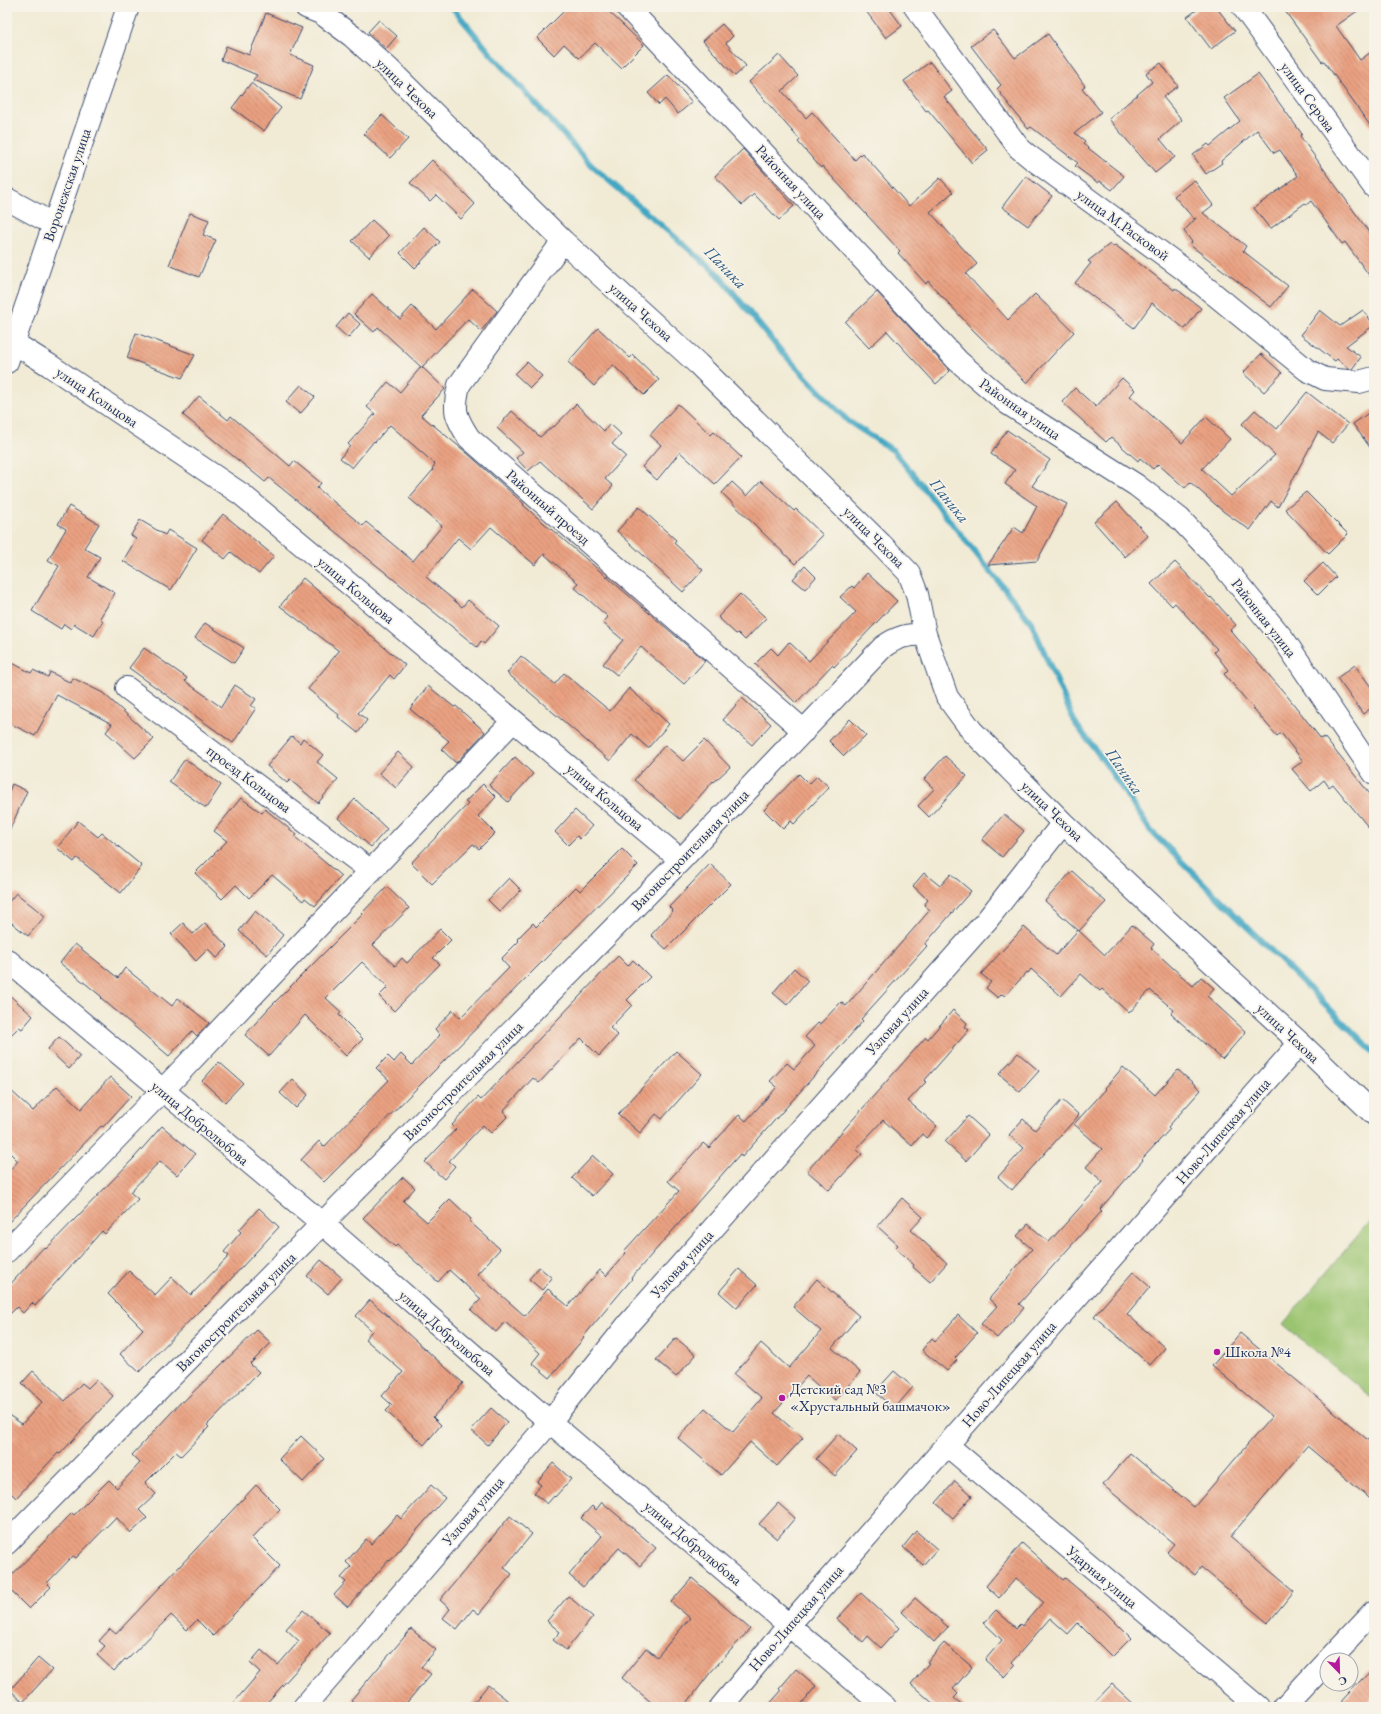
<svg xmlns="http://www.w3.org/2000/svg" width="1381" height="1714" viewBox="0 0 1381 1714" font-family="'EB Garamond',serif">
  <defs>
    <pattern id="building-back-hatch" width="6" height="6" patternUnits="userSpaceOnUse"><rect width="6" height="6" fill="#eaa181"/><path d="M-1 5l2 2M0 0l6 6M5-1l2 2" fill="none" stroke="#bd846d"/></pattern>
  </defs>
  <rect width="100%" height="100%" fill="#f7f3e8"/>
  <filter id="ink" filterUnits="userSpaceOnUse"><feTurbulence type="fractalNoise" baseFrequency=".025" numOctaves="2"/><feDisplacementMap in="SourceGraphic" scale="8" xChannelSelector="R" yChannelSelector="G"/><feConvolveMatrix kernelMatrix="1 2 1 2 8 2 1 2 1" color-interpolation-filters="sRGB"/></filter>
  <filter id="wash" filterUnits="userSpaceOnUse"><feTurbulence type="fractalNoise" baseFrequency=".012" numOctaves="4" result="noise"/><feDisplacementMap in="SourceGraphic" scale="16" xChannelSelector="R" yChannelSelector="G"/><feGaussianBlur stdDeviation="0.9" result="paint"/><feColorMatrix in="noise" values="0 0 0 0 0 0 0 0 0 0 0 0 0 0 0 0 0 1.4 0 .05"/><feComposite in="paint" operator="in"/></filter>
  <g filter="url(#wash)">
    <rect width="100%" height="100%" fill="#f1ebd5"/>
    <path fill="#9bc470" stroke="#5b7a67" d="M1374 1216V1400L1283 1324Z"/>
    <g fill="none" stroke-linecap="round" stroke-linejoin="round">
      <path stroke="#43a7c3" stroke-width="6" d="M452 7 491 54 592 166 718 274 780 350 848 421 894 451 1031 622 1075 723 1104 761 1150 830 1374 1053"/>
    </g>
    <g id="blocks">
      <path fill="url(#building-back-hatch)" d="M568 7H604L644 45 621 68 595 43 579 58 564 44 554 55 537 38Z
        M863 7H888L902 26 886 38Z
        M1201 7H1216L1235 31 1211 49 1187 17Z
        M1282 7H1363L1336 26 1360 60 1374 50V131L1324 61 1322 62Z
        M266 13 302 28 290 55 314 65 300 99 253 80 257 75 221 60 226 46 249 55Z
        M379 20 397 36 386 49 368 32Z
        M722 24 733 36 726 43 746 66 735 76 703 41Z
        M993 30 1015 58 1048 34 1085 86 1082 88 1101 112 1075 133 1085 141 1083 144 1124 176 1112 190 1100 181 1098 183 1075 166 1078 163 1031 127 1028 129 997 89 1001 85 971 46Z
        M779 55 798 76 782 91 806 118 812 112 855 160 862 153 909 206 940 178 953 192 930 212 977 264 966 274 1008 320 1035 294 1074 332 1027 383 974 331 928 281 926 284 898 253 900 251 822 166 821 168 798 142 800 140 749 82Z
        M930 62 952 91 944 97 988 150 972 163 928 110 926 111 904 81Z
        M1161 63 1178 86 1163 97 1182 120 1160 139 1175 157 1155 173 1109 119 1152 82 1146 73Z
        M1258 74 1302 134 1300 136 1374 239V282L1345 242 1342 244 1311 201 1306 205 1305 203 1270 229 1254 208 1298 176 1280 150 1274 153 1257 130 1221 161 1222 163 1206 174 1193 155 1208 144 1210 146 1240 121 1224 98Z
        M668 75 692 102 678 114 665 99 659 105 648 93Z
        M251 83 281 108 264 131 232 108Z
        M382 115 408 139 390 158 364 134Z
        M743 149 794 206 779 220 754 194 742 205 715 176Z
        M432 160 475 204 461 219 436 195 430 201 410 183Z
        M1026 176 1052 196 1028 226 1002 207Z
        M1194 180 1213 205 1203 213 1246 246 1243 251 1288 286 1271 307 1190 245 1192 242 1184 231 1196 218 1194 219 1174 196Z
        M190 213 209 220 203 235 216 240 199 277 169 265Z
        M372 220 389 236 369 257 352 241Z
        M424 227 440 242 415 268 400 253Z
        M1110 244 1114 247 1115 245 1174 290 1175 288 1201 308 1185 329 1152 303 1134 328 1075 283 1091 263 1088 261Z
        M473 289 497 311 481 331 468 319 422 367 445 389 421 415 467 453 524 504 523 505 705 661 684 684 641 647 617 675 603 664 623 640 603 623 608 617 574 587 578 583 544 554 535 565 491 527 471 549 458 538 426 577 462 607 468 600 499 626 484 644 481 641 477 647 269 478 265 482 183 415 199 396 228 420 231 416 290 466 294 461 321 483 317 488 363 526 366 522 413 561 442 526 409 498 433 470 432 469 435 464 390 425 375 442 374 441 352 468 340 458 350 446 348 444 375 414 367 407 388 382 400 392 421 367 378 327 374 332 354 314 372 294 400 319 412 306 436 329Z
        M877 292 950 371 936 384 887 331 869 348 845 322Z
        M1320 310 1340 326 1363 310 1374 325 1346 346 1361 357 1352 369H1349L1337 359 1335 361 1301 335Z
        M348 313 360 324 348 338 336 327Z
        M598 328 630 358 633 355 659 380 644 395 613 365 594 386 568 362Z
        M136 333 195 355 182 378 127 358Z
        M1261 354 1282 373 1264 392 1243 373Z
        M527 362 542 376 530 388 515 374Z
        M1122 378 1135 390 1130 396 1182 443 1206 417 1230 439 1202 469 1231 496 1275 455 1242 424 1255 410 1277 429 1307 392 1348 424 1332 443 1318 432 1278 507 1271 501 1250 530 1224 512 1190 482 1185 488 1158 464 1153 469 1140 458 1138 461 1111 437 1106 442 1062 402 1075 388 1096 407Z
        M301 385 315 397 300 414 286 402Z
        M576 404 604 431 610 424 621 434 612 444 626 456 605 479 613 486 593 509 540 461 528 471 516 458 523 452 497 428 512 411 540 437 553 426 554 427Z
        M678 404 711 435 714 432 741 457 715 484 680 452 657 480 642 467 661 445 650 435Z
        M1374 409V453L1353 424Z
        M1007 430 1050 460 1032 486 1067 504 1037 561 988 565 1014 527 1023 533 1037 506 1005 484 1015 470 991 454Z
        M761 481 794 511 796 509 823 535 795 564 722 493 732 482 747 496Z
        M1306 492 1348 534 1328 554 1285 509Z
        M1117 502 1148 536 1125 557 1094 522Z
        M69 506 99 524 84 548 100 557 88 577 115 593 100 618 103 621 94 636 74 624 71 629 64 624 61 629 32 611 59 566 48 560 66 529 58 524Z
        M639 507 676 540 674 543 703 570 683 592 617 531Z
        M223 514 274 556 259 574 231 552 225 559 202 540Z
        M140 520 165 535 168 530 197 548 171 590 123 561 136 539 131 535Z
        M1175 562 1210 598 1211 597 1236 625 1230 630 1288 697 1321 739 1324 737 1374 799V834L1333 784 1329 787 1324 780 1311 791 1292 769 1303 761 1281 733 1277 736 1224 674 1228 670 1214 652 1217 649 1175 603 1172 606 1151 584Z
        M1323 563 1336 577 1318 595 1304 581Z
        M805 566 816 577 805 589 793 579Z
        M867 573 897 601 834 667 832 665 796 703 755 664 771 648 778 655 789 642 809 661 856 612 840 597 852 586 854 588Z
        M303 578 405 665 394 679 390 675 358 713 367 720 358 733 338 717 339 715 308 689 339 651 280 606Z
        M740 594 766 618 745 640 738 633 736 634 718 617Z
        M205 623 244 648 234 663 195 638Z
        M144 648 187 678 185 681 221 707 235 685 256 699 251 706 256 708 233 743 129 668Z
        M521 656 555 684 564 673 610 711 629 688 669 724 648 748 632 734 610 761 507 673Z
        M7 660 31 673 33 670 48 677 50 672 71 683 73 678 103 693 154 739 135 758 106 732 112 724 57 695 35 736 7 722Z
        M1355 665 1374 691V706L1363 714 1337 678Z
        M428 686 454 707 456 706 485 732 456 763 441 749 449 741 410 709Z
        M742 698 771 724 752 745 723 720Z
        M850 719 866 735 844 756 829 741Z
        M292 736 300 743 303 738 323 755 317 762 338 779 318 803 290 780 287 783 267 766Z
        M704 740 730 767 714 782 713 781 680 819 634 780 665 745 683 761Z
        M398 752 414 767 396 788 379 773Z
        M945 756 967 776 929 817 918 806 934 789 924 779Z
        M515 757 533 774 508 802 489 785Z
        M185 759 221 785 206 808 169 782Z
        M799 774 809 784 817 776 829 787 794 824 791 821 783 829 764 810Z
        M12 784 27 791 7 836V796Z
        M483 784 496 797 478 816 495 833 479 849 473 844 432 884 411 863 468 804 465 802Z
        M241 798 262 813 265 809 297 835 295 837 341 876 315 906 305 898 303 901 272 875 249 898 236 885 222 899 195 873 227 841 214 831Z
        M355 799 387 829 371 847 338 818Z
        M575 810 592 826 580 839 577 836 568 845 555 832Z
        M1004 814 1024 831 1002 857 982 840Z
        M78 821 98 837 102 833 142 866 121 893 77 858 74 862 57 848Z
        M622 849 638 865 324 1182 301 1160 319 1141 324 1147 389 1080 376 1068 388 1056 394 1062 401 1054 412 1065 440 1035 435 1029 453 1010 460 1018 509 968 501 959 519 941 517 939 533 923 536 927 576 887 580 891Z
        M710 864 731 884 666 949 651 935 673 911 669 907Z
        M1072 871 1106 902 1079 931 1045 901Z
        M924 873 940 886 951 874 971 891 925 944 927 946 861 1019 863 1021 742 1157 740 1154 631 1278 632 1279 583 1337 584 1338 550 1378 532 1363 540 1353 505 1322 496 1332 471 1310 481 1299 449 1270 438 1282 397 1245 395 1247 363 1218 403 1177 415 1188 403 1201 427 1222 450 1199 471 1219 469 1221 500 1249 477 1274 525 1316 548 1289 568 1306 600 1270 606 1276 626 1253 624 1251 679 1191 668 1181 703 1143 709 1148 739 1115 746 1121 777 1087 770 1081 787 1063 794 1069 815 1046 805 1037 818 1023 820 1024 841 1002 846 1006 930 910 924 905 928 900 913 886Z
        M509 878 521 890 500 912 488 900Z
        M387 887 409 908 373 945 395 966 402 958 407 963 440 929 451 940 433 958 440 964 394 1011 379 996 388 987 362 962 326 998 341 1012 339 1015 363 1039 346 1056 305 1015 269 1056 245 1035 268 1009 363 914 362 913Z
        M16 893 45 916 28 936 7 919V904Z
        M255 911 283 935 267 955 239 931Z
        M183 923 193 934 205 923 228 947 217 958 208 949 196 961 171 934Z
        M1132 925 1154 944 1151 948 1193 986 1201 977 1214 988 1207 996 1246 1032 1222 1059 1171 1014 1174 1010 1150 990 1129 1013 1102 989 1100 991 1081 974 1061 996 1031 969 1028 973 1027 972 1005 996 1002 994 998 998 986 988 991 982 981 974 1024 927 1056 955 1078 930 1105 955Z
        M75 944 118 978 125 968 172 1006 178 998 209 1023 197 1036 192 1031 169 1056 101 998 102 997 60 963Z
        M618 956 628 966 633 960 650 977 627 1000 632 1005 610 1028 618 1035 599 1056 581 1038 539 1083 533 1078 503 1111 508 1116 491 1133 483 1125 449 1161 455 1166 444 1179 425 1162 456 1129 452 1125 478 1097 481 1100Z
        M794 968 808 981 787 1005 773 993Z
        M7 993 33 1016 22 1029 19 1027 7 1039Z
        M953 1010 967 1023 965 1027 969 1030 924 1081 926 1082 908 1101 937 1126 926 1138 922 1134 912 1146 883 1120 856 1149 862 1154 829 1190 807 1171 926 1037 928 1039Z
        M59 1037 80 1056 69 1069 48 1049Z
        M676 1051 702 1074 662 1119 656 1114 640 1133 618 1114Z
        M1018 1053 1039 1071 1020 1092 999 1074Z
        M219 1062 243 1083 225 1102 202 1081Z
        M1123 1067 1155 1095 1178 1070 1201 1090 1168 1127 1170 1129 1142 1159 1143 1160 1100 1209 1102 1211 1019 1304 1024 1308 997 1338 981 1324 997 1306 989 1299 1032 1249 1017 1236 1028 1224 1049 1242 1103 1182 1086 1167 1102 1149 1074 1124 1106 1089 1105 1088Z
        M110 1077 131 1096 103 1127 101 1126 7 1224V1173L18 1161 7 1150V1087L33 1111 57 1086 81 1109Z
        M293 1079 308 1095 296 1108 280 1093Z
        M1062 1100 1079 1115 1012 1190 998 1177 1024 1148 1009 1135 1023 1119 1035 1130Z
        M968 1116 989 1135 966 1161 945 1142Z
        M162 1126 195 1154 177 1175 160 1161 130 1192 138 1199 105 1234 102 1231 35 1306 32 1303 23 1313 17 1307 7 1317V1288L44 1247 46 1249 133 1159Z
        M593 1156 613 1174 592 1196 572 1178Z
        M902 1198 923 1217 911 1230 947 1263 930 1282 913 1267 914 1265 895 1248 898 1245 877 1226Z
        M259 1208 279 1227 206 1306 205 1305 139 1372 120 1354 143 1329 108 1294 129 1271 155 1295 172 1277 191 1295 229 1256 224 1252 241 1232 239 1230Z
        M321 1260 342 1278 328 1294 307 1276Z
        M539 1267 552 1278 542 1290 529 1279Z
        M739 1269 757 1285 737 1308 719 1292Z
        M1133 1272 1150 1287 1127 1314 1165 1348 1150 1365 1094 1316Z
        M817 1279 859 1316 832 1348 860 1372 835 1401 807 1376 774 1413 803 1438 777 1466 750 1442 721 1475 678 1438 705 1408 733 1432 762 1398 734 1374 761 1343 789 1368 821 1331 793 1307Z
        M370 1300 463 1383 433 1417 441 1425 424 1445 386 1411 392 1405 382 1396 403 1372 365 1339 372 1331 356 1316Z
        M958 1315 977 1333 955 1358 957 1360 947 1371 922 1350 932 1338 935 1341Z
        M257 1330 271 1343 250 1364 259 1372 207 1425 209 1427 181 1456 176 1452 145 1483 156 1494 139 1510 147 1518 131 1533 116 1517 76 1558 73 1556 47 1583 51 1587 29 1609 7 1587V1580L72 1513 74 1515 109 1480 117 1488 140 1463 132 1455 182 1401 183 1402Z
        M1240 1333 1374 1445V1502L1307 1446 1230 1537 1294 1591 1268 1623 1201 1567 1195 1575 1167 1552 1174 1544 1103 1485 1130 1453 1194 1507 1272 1416 1212 1366Z
        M676 1338 696 1355 676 1377 656 1360Z
        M33 1371 65 1401 82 1383 88 1388 96 1380 113 1396 60 1454 58 1453 16 1498 7 1489V1414L22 1424 42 1402 22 1383Z
        M894 1371 913 1387 894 1409 875 1392Z
        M491 1408 507 1422 488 1445 471 1430Z
        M838 1434 857 1451 835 1476 816 1459Z
        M301 1436 325 1459 303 1482 279 1459Z
        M553 1463 571 1479 555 1497 554 1496 547 1504 534 1493 541 1485 537 1482Z
        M955 1481 972 1496 953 1518 936 1503Z
        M256 1485 280 1509 252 1538 280 1566 213 1636 197 1620 187 1630 171 1615 127 1660 125 1659 114 1671 97 1655 105 1646 99 1641 110 1629 116 1634Z
        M431 1485 445 1498 390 1561 389 1560 348 1607 334 1595 346 1582 341 1578 351 1567 346 1562 366 1539 371 1544 397 1515 401 1519Z
        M602 1502 656 1548 640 1566 619 1548 583 1587 569 1575 602 1536 581 1518 592 1506 596 1510Z
        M778 1503 795 1518 777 1539 759 1524Z
        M510 1516 532 1534 504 1568 512 1574 479 1614 473 1609 457 1629 443 1618 450 1609 440 1600Z
        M916 1531 937 1549 923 1565 903 1547Z
        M1022 1543 1063 1580 1065 1578 1105 1612 1131 1638 1112 1657 1078 1623 1068 1634 1050 1618 1012 1662 1015 1665 1004 1677 985 1660 1002 1640 984 1623 996 1610 1016 1628 1020 1624 1022 1626 1043 1602 1016 1578 999 1598 986 1586Z
        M692 1578 750 1629 710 1673 684 1707H657L622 1678 646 1648 657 1657 690 1618 671 1602Z
        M861 1593 899 1628 881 1648 868 1636 863 1642 837 1619Z
        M568 1596 593 1617 566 1650 553 1640 560 1632 547 1621Z
        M915 1598 948 1627 934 1642 902 1612Z
        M303 1610 330 1633 263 1707H230L260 1672 250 1663 261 1650 278 1665 299 1641 286 1629Z
        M411 1629 436 1650 421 1667 431 1674 403 1707H359L351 1700Z
        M944 1643 972 1667 953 1689 958 1694 954 1698 965 1707H937L911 1684 929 1663 927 1662Z
        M38 1658 52 1670 23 1702 10 1690Z
        M1374 1666V1696L1364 1707H1336Z
        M796 1669 816 1686 799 1707H767L781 1691 779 1689Z
        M1112 1684 1137 1707H1090Z
        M488 1685 516 1707H470Z"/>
    </g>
  </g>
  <g filter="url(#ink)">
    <use href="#blocks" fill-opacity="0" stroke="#3b4b70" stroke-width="1"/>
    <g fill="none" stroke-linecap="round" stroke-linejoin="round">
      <g stroke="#3b4b70" stroke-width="24">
        <path id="street" d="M306 7 321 13 352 36 390 70 563 241 698 364 881 544 909 573 917 594 925 634 947 697 972 731 1063 823 1193 945 1300 1043 1374 1114
          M627 7 958 361 1007 403 1136 485 1180 519 1216 557 1284 640 1374 773
          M915 7 1019 148 1030 157 1182 268 1307 370 1325 379 1359 382 1374 378
          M1243 7 1374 187
          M7 199 53 224
          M563 241 459 385C453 411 455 416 469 438L804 731
          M14 343 49 365 241 494 681 860
          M127 688 371 871
          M7 960 323 1224 550 1422 885 1707
          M7 1251 162 1091 513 721
          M947 1445 1258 1707
          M7 1543 681 860 883 647C898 636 907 635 925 634
          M1328 1660 1374 1611
          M304 1707 550 1422 629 1323 987 920 1063 823
          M721 1707 789 1625 1300 1043
          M1284 1707 1327 1661"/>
      </g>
      <g stroke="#3b4b70" stroke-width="24">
        <path id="secondary" d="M7 362 128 7"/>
      </g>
      <use href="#street" stroke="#fff" stroke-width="22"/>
      <use href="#secondary" stroke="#fff" stroke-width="22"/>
    </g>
  </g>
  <g fill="#b5179e" stroke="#f7f3e8" stroke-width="1.5">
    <circle cx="1217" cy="1352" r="4"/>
    <circle cx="782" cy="1398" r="4"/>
  </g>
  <g text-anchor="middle" stroke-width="3.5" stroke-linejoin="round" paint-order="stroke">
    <g font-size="15" fill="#1b2f5e" stroke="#f7f3e8">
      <text transform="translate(407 88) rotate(44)" y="5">улица Чехова</text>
      <text transform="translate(1308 97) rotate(54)" y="5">улица Серова</text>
      <text transform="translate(791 182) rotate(47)" y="5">Районная улица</text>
      <text transform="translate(67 185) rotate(-71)" y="5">Воронежская улица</text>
      <text transform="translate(1123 225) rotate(36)" y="5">улица М.Расковой</text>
      <text transform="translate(641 312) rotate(42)" y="5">улица Чехова</text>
      <text transform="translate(97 397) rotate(34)" y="5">улица Кольцова</text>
      <text transform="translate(1020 409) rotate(35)" y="5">Районная улица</text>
      <text transform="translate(548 507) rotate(41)" y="5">Районный проезд</text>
      <text transform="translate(874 537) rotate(45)" y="5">улица Чехова</text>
      <text transform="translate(356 590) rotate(40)" y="5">улица Кольцова</text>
      <text transform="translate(1264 618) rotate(52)" y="5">Районная улица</text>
      <text transform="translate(249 779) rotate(37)" y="5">проезд Кольцова</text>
      <text transform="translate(605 797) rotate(40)" y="5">улица Кольцова</text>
      <text transform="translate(1052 811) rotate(44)" y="5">улица Чехова</text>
      <text transform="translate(690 850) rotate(-46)" y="5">Вагоностроительная улица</text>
      <text transform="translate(897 1021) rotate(-48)" y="5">Узловая улица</text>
      <text transform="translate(1288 1033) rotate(43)" y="5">улица Чехова</text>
      <text transform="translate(463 1081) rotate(-45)" y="5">Вагоностроительная улица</text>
      <text transform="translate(200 1123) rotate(40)" y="5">улица Добролюбова</text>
      <text transform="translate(1223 1131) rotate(-49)" y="5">Ново-Липецкая улица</text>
      <text transform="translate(682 1264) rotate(-48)" y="5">Узловая улица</text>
      <text transform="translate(236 1312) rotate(-45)" y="5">Вагоностроительная улица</text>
      <text transform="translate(447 1333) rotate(41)" y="5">улица Добролюбова</text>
      <text transform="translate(1009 1374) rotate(-49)" y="5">Ново-Липецкая улица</text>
      <text transform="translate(473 1511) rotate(-49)" y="5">Узловая улица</text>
      <text transform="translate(693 1543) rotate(40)" y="5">улица Добролюбова</text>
      <text transform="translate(1102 1577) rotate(40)" y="5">Ударная улица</text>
      <text transform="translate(796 1618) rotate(-49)" y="5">Ново-Липецкая улица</text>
    </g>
    <g font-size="15" fill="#1b2f5e" stroke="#f7f3e8" text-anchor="start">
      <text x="1225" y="1357">Школа №4</text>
      <text x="790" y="1394">Детский сад №3<tspan x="790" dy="17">«Хрустальный башмачок»</tspan></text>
    </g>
    <g font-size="16" font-style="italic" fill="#295981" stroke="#f7f3e8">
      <text transform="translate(726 267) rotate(46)" y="6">Паника</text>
      <text transform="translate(950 500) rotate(51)" y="6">Паника</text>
      <text transform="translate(1125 771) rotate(55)" y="6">Паника</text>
    </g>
  </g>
  <rect width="1381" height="1714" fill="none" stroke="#f7f3e8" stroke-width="24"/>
  <g transform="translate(1339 1672) rotate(157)"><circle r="19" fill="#f7f3e8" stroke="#9fa5b1"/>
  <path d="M0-3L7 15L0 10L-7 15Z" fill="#b5179e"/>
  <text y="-6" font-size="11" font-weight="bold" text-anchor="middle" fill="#1b2f5e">С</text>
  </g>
</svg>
